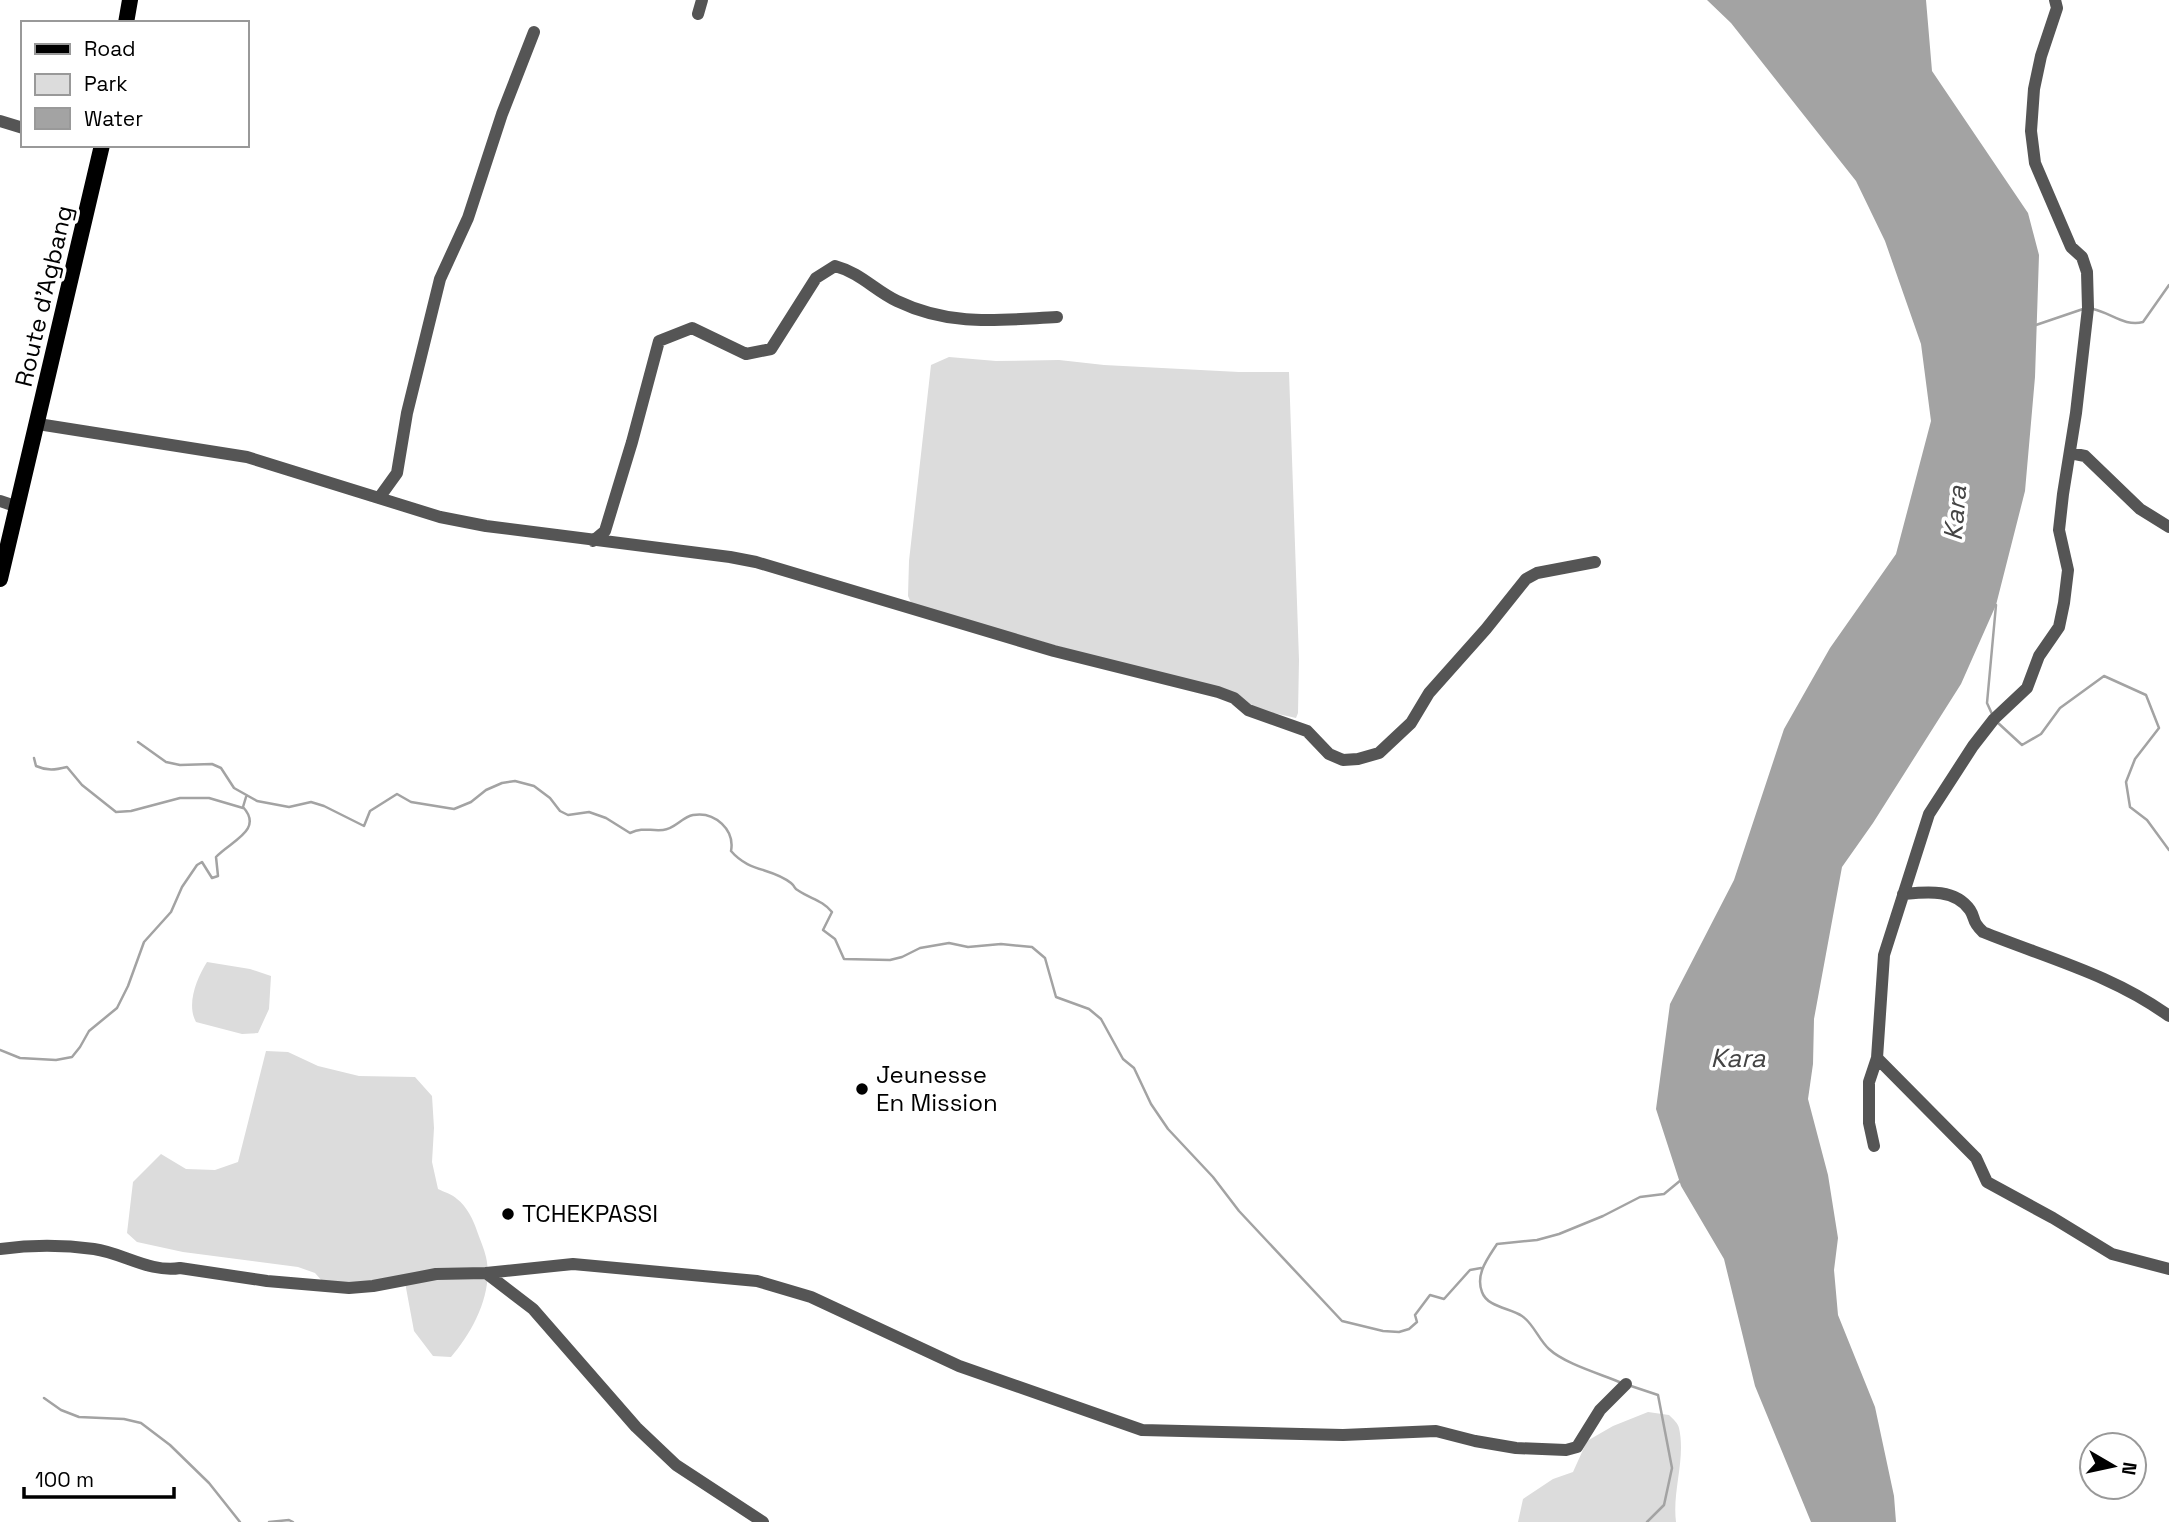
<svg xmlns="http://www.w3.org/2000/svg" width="2169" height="1522" viewBox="0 0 2169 1522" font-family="'Space Grotesk',sans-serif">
  <rect width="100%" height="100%" fill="#fff"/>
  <path fill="#dcdcdc" d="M949 357 996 361 1059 360 1104 365 1239 372H1289L1299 660 1298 713 1296 718 1251 708 1153 673 912 605 908 596 909 561 931 365Z
    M207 962 250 969 271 976 269 1009 258 1033 242 1034 196 1022C186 1004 197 978 207 962Z
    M266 1051 288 1052 318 1066 359 1076 415 1077 432 1096 434 1128 432 1162 438 1189C444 1192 452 1194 457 1199 466 1205 474 1221 477 1231 480 1240 484 1248 486 1257 494 1292 473 1332 451 1357L433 1356 414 1331 404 1277 366 1283 323 1282 315 1273 298 1267 183 1252 137 1242 127 1233 133 1182 161 1154 186 1169 215 1170 238 1162Z
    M1648 1412 1669 1415C1673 1419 1678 1423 1679 1428 1686 1459 1672 1491 1676 1522H1518L1523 1499 1553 1479 1573 1472 1587 1441 1613 1426Z"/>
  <path fill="#a3a3a3" d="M1707 0H1926L1932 71 2028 213 2039 255 2035 377 2025 491 1996 605 1961 684 1873 823 1842 867 1814 1019 1813 1064 1808 1099 1828 1175 1838 1238 1834 1270 1838 1315 1875 1407 1894 1496 1896 1522H1811L1755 1386 1724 1259 1681 1186 1656 1109 1670 1004 1734 880 1784 729 1830 648 1896 554 1931 421 1921 344 1885 241 1856 181 1731 23Z"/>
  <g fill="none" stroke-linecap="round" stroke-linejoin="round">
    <path stroke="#a3a3a3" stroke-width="2.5" d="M2093 309C2111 313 2125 327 2143 322L2169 285
      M2033 326 2083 309
      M1992 714 1987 703 1996 605
      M1997 722 2022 745 2041 734 2060 708 2104 676 2146 695 2159 728 2135 759 2126 782 2130 807 2147 820 2169 850
      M138 742 166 762 180 765 212 764 221 768 234 788 257 801 289 807 311 802 324 806 364 826 370 811 397 794 411 802 454 809 471 802 486 790 502 783 515 781 534 786 550 798 560 811 568 815 589 812 606 818 630 833C644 827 648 831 663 830 675 829 682 817 693 815 715 811 735 830 731 851 750 873 771 867 791 883 797 888 792 887 799 891 811 899 822 900 832 912L823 930 835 939 844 959 890 960 902 957 920 948 949 943 968 947 1001 944 1032 947 1045 958 1056 997 1089 1009 1101 1019 1123 1059 1134 1068 1151 1104 1168 1129 1213 1177 1239 1211 1342 1321 1383 1331 1399 1332 1409 1329 1417 1322 1415 1315 1430 1295 1444 1299 1470 1270 1481 1268
      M34 758 36 766C47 771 55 770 67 767L82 785 116 812 131 811 180 798H209L243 808
      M0 1050 20 1058 56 1060 72 1057 80 1047 89 1031 117 1008 128 986 144 942 171 912 182 887 197 865 202 862 212 878 218 876 216 857C231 841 264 830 243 807L246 797
      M1622 1383C1601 1374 1565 1364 1549 1349 1539 1340 1533 1323 1522 1316 1510 1308 1487 1307 1482 1292 1475 1274 1488 1258 1497 1244L1537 1240 1559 1234 1603 1216 1640 1197 1664 1194 1681 1180
      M1628 1385 1658 1395 1672 1468 1664 1505 1647 1522
      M44 1398 61 1410 79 1417 124 1419 141 1423 170 1445 209 1483 240 1522
      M269 1522 289 1520 293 1522"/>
    <path stroke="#555" stroke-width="12" d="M698 14 702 0
      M0 121 23 128
      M38 424 247 457 440 517 486 526 730 557 756 562 1054 651 1218 692 1234 698 1248 710 1307 731 1329 754 1343 760 1358 759 1379 753 1411 723 1429 693 1486 629 1526 579 1537 573 1595 562
      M2070 453 2085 456 2140 509 2169 527
      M379 498 397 473 407 413 440 279 468 218 502 114 534 32
      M0 501 18 507
      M593 541 605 531 632 442 659 341 692 328 746 354 771 349 816 278 835 266C861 273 874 290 897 301 951 327 999 320 1057 317
      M1903 894C1925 892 1955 888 1970 910 1976 919 1971 921 1983 932 2047 958 2113 975 2169 1016
      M1877 1058 1976 1158 1987 1182 2053 1218 2112 1254 2169 1269
      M1874 1146 1869 1123V1082L1877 1058 1884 955 1929 814 1973 746 1994 719 2027 688 2039 656 2059 627 2064 603 2068 570 2059 530 2063 494 2076 413 2088 308 2087 272 2082 257 2071 247 2035 163 2031 131 2034 89 2041 56 2057 8 2055 0
      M0 1249C30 1245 64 1245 94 1249 123 1253 150 1273 180 1268L267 1281 349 1288 373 1286 436 1274 486 1273 533 1309 636 1427 676 1465 763 1522
      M486 1273 573 1264 757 1281 811 1297 959 1366 1142 1430 1343 1435 1436 1431 1475 1441 1516 1448 1566 1450 1577 1447 1600 1410 1626 1384"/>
    <path stroke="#000" stroke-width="16" d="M126 23 130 0
      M0 579 102 145"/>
  </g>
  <g fill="#000" stroke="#fff" stroke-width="2.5">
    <circle cx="862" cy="1089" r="7"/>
    <circle cx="508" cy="1214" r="7"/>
  </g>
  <g text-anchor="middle" stroke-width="7" stroke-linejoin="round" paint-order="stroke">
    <g font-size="24" fill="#000" stroke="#fff">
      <text transform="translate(44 296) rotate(-77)" y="8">Route d'Agbang</text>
    </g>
    <g font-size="24" fill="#000" stroke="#fff" text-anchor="start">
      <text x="876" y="1083">Jeunesse<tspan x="876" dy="28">En Mission</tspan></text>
      <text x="522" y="1222">TCHEKPASSI</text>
    </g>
    <g font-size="26" font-style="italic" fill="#444" stroke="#fff">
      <text transform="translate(1955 513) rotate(-85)" y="9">Kara</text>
      <text x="1738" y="1067">Kara</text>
    </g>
  </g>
  <rect x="21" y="21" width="228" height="126" fill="#ffffff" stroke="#999999" stroke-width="2"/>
  <rect x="35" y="44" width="35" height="10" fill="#000000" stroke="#999999" stroke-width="2"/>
  <text x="84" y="56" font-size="21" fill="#000000">Road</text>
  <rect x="35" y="74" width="35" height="21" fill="#dcdcdc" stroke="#999999" stroke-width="2"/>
  <text x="84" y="91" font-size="21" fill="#000000">Park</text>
  <rect x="35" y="108" width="35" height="21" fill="#a3a3a3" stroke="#999999" stroke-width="2"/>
  <text x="84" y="126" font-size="21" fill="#000000">Water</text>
  <g transform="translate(2113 1466) rotate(99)"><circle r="33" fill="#ffffff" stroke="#999999" stroke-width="2"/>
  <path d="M0-5L12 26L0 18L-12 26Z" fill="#000000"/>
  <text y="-10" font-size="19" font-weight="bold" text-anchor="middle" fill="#000000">N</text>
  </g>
  <path d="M24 1487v10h150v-10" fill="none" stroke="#000000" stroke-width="3.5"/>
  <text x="35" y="1487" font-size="21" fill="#000000" stroke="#ffffff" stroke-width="5" paint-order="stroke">100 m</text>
</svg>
